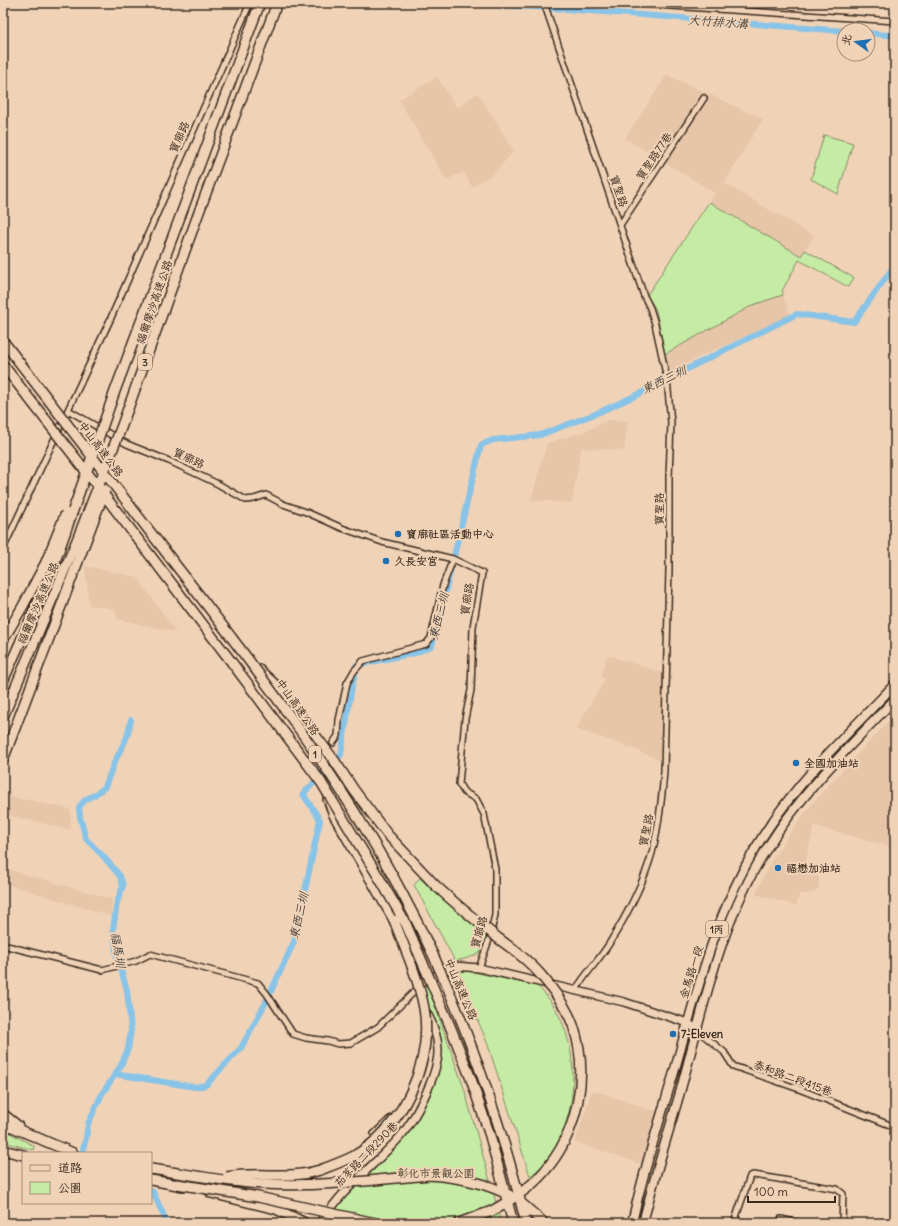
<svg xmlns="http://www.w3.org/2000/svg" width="898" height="1226" viewBox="0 0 898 1226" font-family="Delius,'LXGW WenKai TC',sans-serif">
  <rect width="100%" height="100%" fill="#f0d3b7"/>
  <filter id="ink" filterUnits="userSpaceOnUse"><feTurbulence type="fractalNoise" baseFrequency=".025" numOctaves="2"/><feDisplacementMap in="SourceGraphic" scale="8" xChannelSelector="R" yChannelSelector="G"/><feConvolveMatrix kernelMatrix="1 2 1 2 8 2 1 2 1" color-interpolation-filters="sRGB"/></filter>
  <g filter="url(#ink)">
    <path fill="#e6c5a8" d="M818 3H857L856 7Z
      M667 75 763 119 724 183 814 236 801 256 709 202 715 193 625 138Z
      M437 77 457 108 478 93 514 151 494 173 472 187 464 172 446 180 399 100Z
      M783 295 791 317 698 357 670 374 665 354 753 305Z
      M610 420 628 421 624 450 581 448 572 503 531 500 547 443 581 433Z
      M85 566 137 577 176 632 117 619 115 609 89 605Z
      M608 655 666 674 664 762 629 747 576 729 605 679 601 676Z
      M889 721 895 723V848L814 826 804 870 817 875 819 879V886L816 892 809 894H800L796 906 755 894 773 858 806 811 823 791Z
      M3 795 70 809 71 830 3 814Z
      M3 868 112 899 111 916 3 883Z
      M592 1090 658 1112 641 1164 575 1142Z"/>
    <path fill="#c5eba5" stroke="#808a62" d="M704 3H750L761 5 762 8H706Z
      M824 135 853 143 838 194 811 179Z
      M709 202 801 256 805 250 854 278 848 287 799 260 782 291 783 295 753 305 665 354 656 310 647 295Z
      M420 878 429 887 487 935C485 956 472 957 455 961L414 885Z
      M464 970 537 986C584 1029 584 1119 542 1166 538 1170 534 1173 530 1176L488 1045 458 972Z
      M423 985 428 986 464 1088 497 1206 500 1223H319L377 1163 419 1111 437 1054 420 991Z
      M3 1129 34 1146 33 1150 3 1142Z"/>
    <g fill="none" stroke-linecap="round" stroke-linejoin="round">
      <path stroke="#698697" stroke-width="1.5" d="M24 1221 25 1223"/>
      <path stroke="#88c3e8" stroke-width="6" d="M473 3 565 9 844 31
        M868 33 895 36
        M115 1074 195 1087 206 1085 241 1048 265 1004 294 942 320 820 303 794 341 755 352 686 357 665 415 653 432 646 481 445 493 440 540 435 595 414 648 390 671 377 797 314 854 322 895 265
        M82 1153 86 1138 88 1124 102 1094 120 1067 128 1049 131 1030 127 990 117 957 113 930 117 902 123 886 120 876 102 855 86 839 80 817 79 807 85 800 96 794 105 787 114 763 127 737 131 720
        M151 1191 153 1192 167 1223"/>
      <g stroke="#3b2a1e" stroke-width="8">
        <path id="street" d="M544 3 644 296 650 308 655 324 667 379 671 423 669 477V569L664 771C662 798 659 826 652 853 643 885 627 915 609 944 599 960 585 974 575 991
          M625 3 895 21
          M620 225 704 98
          M68 410 127 444 169 461 218 484 246 500 254 499 266 495 283 504 306 512 342 528 382 542 453 559 482 573 473 627 471 690 465 719 459 784 464 792 476 799 484 814 495 869V915L489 940 479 968
          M3 549 110 320 250 3
          M333 743 338 736 339 720 347 683 354 671 363 661 426 644 431 638 443 585 453 559
          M3 945 102 970 136 961 150 954 258 983 267 994 293 1034 306 1038 328 1041 338 1044 351 1043 378 1027 418 988
          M696 1029 724 1052 733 1066 799 1089 895 1127
          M374 1134 391 1118
          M781 1219 799 1223
          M734 1223 750 1176 754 1175 837 1189 843 1194 842 1223"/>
      </g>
      <g stroke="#3b2a1e" stroke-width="10">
        <path id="secondary" d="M418 988V984L455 966 479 968 624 1002 688 1023 696 1029
          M319 1223C327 1214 334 1204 342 1195 360 1175 381 1158 399 1138 414 1122 439 1073 438 1050 438 1034 432 1021 424 1008"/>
      </g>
      <g stroke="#3b2a1e" stroke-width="11">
        <path id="primary" d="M632 1223C643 1171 660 1120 675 1069 699 983 719 899 771 824 805 773 853 729 895 684
          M643 1223C654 1178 668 1134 681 1089 704 1005 721 919 769 845 803 791 851 745 895 699"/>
      </g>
      <g stroke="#3b2a1e" stroke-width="12">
        <path id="highway" d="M258 669 281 690 334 760 354 790 387 834 434 884
          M328 799 334 815 394 920
          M3 1114 18 1126
          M3 1123 73 1153
          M3 1150 23 1155
          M151 1180 183 1186
          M211 1193 276 1209 305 1223
          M459 1223 492 1211"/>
      </g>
      <use href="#street" stroke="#f0d3b7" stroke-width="5"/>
      <use href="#secondary" stroke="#f0d3b7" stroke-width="7"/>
      <use href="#primary" stroke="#f0d3b7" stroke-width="8"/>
      <use href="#highway" stroke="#f0d3b7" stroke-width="9"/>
      <g stroke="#3b2a1e" stroke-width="12" stroke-linecap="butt">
        <path id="highway-bridge" d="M3 341C61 416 119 492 178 568 258 671 340 777 402 893 459 998 497 1108 526 1223
          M3 365 92 479 227 656 321 782 381 881 406 924 450 1026 471 1079 490 1136 513 1223
          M3 640 23 606 46 562 66 513
          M3 681 51 573 115 391 260 3
          M3 717 77 540 121 428 199 212 277 3
          M3 760 105 490
          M434 884C455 904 477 921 499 939 513 949 529 961 540 974 553 989 566 1006 573 1025 590 1074 578 1134 543 1173 529 1189 511 1200 492 1211
          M151 1169C188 1174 225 1182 263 1184 318 1187 374 1180 430 1175 458 1177 484 1182 509 1195
          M227 1177C258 1171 290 1180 320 1170 331 1166 344 1161 354 1156 403 1128 433 1063 424 1008 418 977 405 949 394 920
          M177 1184 258 1197 375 1223
          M521 1203 544 1223"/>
      </g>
      <use href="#highway-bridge" stroke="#f0d3b7" stroke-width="9"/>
    </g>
  </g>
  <g fill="#1f6fb2" stroke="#f0d3b7" stroke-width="1.5">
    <circle cx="398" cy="534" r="4"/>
    <circle cx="386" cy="561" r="4"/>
    <circle cx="796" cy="763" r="4"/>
    <circle cx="778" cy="868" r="4"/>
    <circle cx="673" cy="1034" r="4"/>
  </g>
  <g text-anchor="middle" stroke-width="4" stroke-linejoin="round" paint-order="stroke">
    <g fill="#f0d3b7" stroke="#715d4c" stroke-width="1">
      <rect x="138" y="354" width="14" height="16" rx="3"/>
      <rect x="309" y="746" width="12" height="16" rx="3"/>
      <rect x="706" y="921" width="22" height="16" rx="3"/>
    </g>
    <g font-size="10" font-weight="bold" fill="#3b2a1e">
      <text x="145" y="366">3</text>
      <text x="315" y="758">1</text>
      <text x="717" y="933">1丙</text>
    </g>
    <g font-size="11" fill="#3b2a1e" stroke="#f0d3b7">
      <text transform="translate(179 137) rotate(-66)" y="4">寶廍路</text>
      <text transform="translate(654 156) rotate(-56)" y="4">寶聖路77巷</text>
      <text transform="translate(619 191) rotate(71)" y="4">寶聖路</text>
      <text transform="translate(154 302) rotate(-71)" y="4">福爾摩沙高速公路</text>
      <text transform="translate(101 449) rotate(53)" y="4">中山高速公路</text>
      <text transform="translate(189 458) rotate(25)" y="4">寶廍路</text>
      <text transform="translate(659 509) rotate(-90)" y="4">寶聖路</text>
      <text transform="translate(467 599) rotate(-81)" y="4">寶廍路</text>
      <text transform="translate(38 603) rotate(-67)" y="4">福爾摩沙高速公路</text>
      <text transform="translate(298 707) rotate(55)" y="4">中山高速公路</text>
      <text transform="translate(646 830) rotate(-79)" y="4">寶聖路</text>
      <text transform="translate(479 932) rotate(-74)" y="4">寶廍路</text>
      <text transform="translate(691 972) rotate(-73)" y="4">金馬路一段</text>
      <text transform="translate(461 989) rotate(67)" y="4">中山高速公路</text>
      <text transform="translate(793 1078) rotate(20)" y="4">泰和路二段415巷</text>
      <text transform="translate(366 1154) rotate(-46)" y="4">茄苳路二段290巷</text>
    </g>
    <g font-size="11" font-weight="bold" fill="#3b2a1e" stroke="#f0d3b7" text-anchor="start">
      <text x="406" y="538">寶廍社區活動中心</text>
      <text x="394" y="565">久長安宮</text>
      <text x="804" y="767">全國加油站</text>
      <text x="786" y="872">福懋加油站</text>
      <text x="681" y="1038">7-Eleven</text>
    </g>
    <g font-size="11" fill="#493d2c" stroke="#f0d3b7">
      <text x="436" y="1177">彰化市景觀公園</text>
    </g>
    <g font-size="12" font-style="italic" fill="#47413c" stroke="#f0d3b7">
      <text transform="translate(718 22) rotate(4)" y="4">大竹排水溝</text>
      <text transform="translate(664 380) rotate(-26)" y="4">東西三圳</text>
      <text transform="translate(439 616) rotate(-76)" y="4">東西三圳</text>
      <text transform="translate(299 916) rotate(-77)" y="4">東西三圳</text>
      <text transform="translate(118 950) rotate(80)" y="4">福馬圳</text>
    </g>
  </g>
  <rect width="898" height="1226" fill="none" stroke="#f0d3b7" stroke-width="16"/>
  <rect x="8" y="8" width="882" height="1210" fill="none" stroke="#3b2a1e" stroke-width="1.5" filter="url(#ink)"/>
  <rect x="22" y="1152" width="130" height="52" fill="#f0d3b7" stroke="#a88f7a"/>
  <rect x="30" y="1165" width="20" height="6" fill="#f0d3b7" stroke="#a88f7a"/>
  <text x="58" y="1172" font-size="12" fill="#3b2a1e">道路</text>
  <rect x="30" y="1182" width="20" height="12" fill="#c5eba5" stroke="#a88f7a"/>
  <text x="58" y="1192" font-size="12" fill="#3b2a1e">公園</text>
  <g transform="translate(856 42) rotate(284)"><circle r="19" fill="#f0d3b7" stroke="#a88f7a"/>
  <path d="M0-3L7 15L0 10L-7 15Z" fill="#1f6fb2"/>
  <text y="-6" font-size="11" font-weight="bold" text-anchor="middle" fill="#3b2a1e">北</text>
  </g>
  <path d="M748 1196v6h87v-6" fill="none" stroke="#3b2a1e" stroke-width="2"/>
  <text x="754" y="1196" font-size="12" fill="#3b2a1e" stroke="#f0d3b7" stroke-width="3" paint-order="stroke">100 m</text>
</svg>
